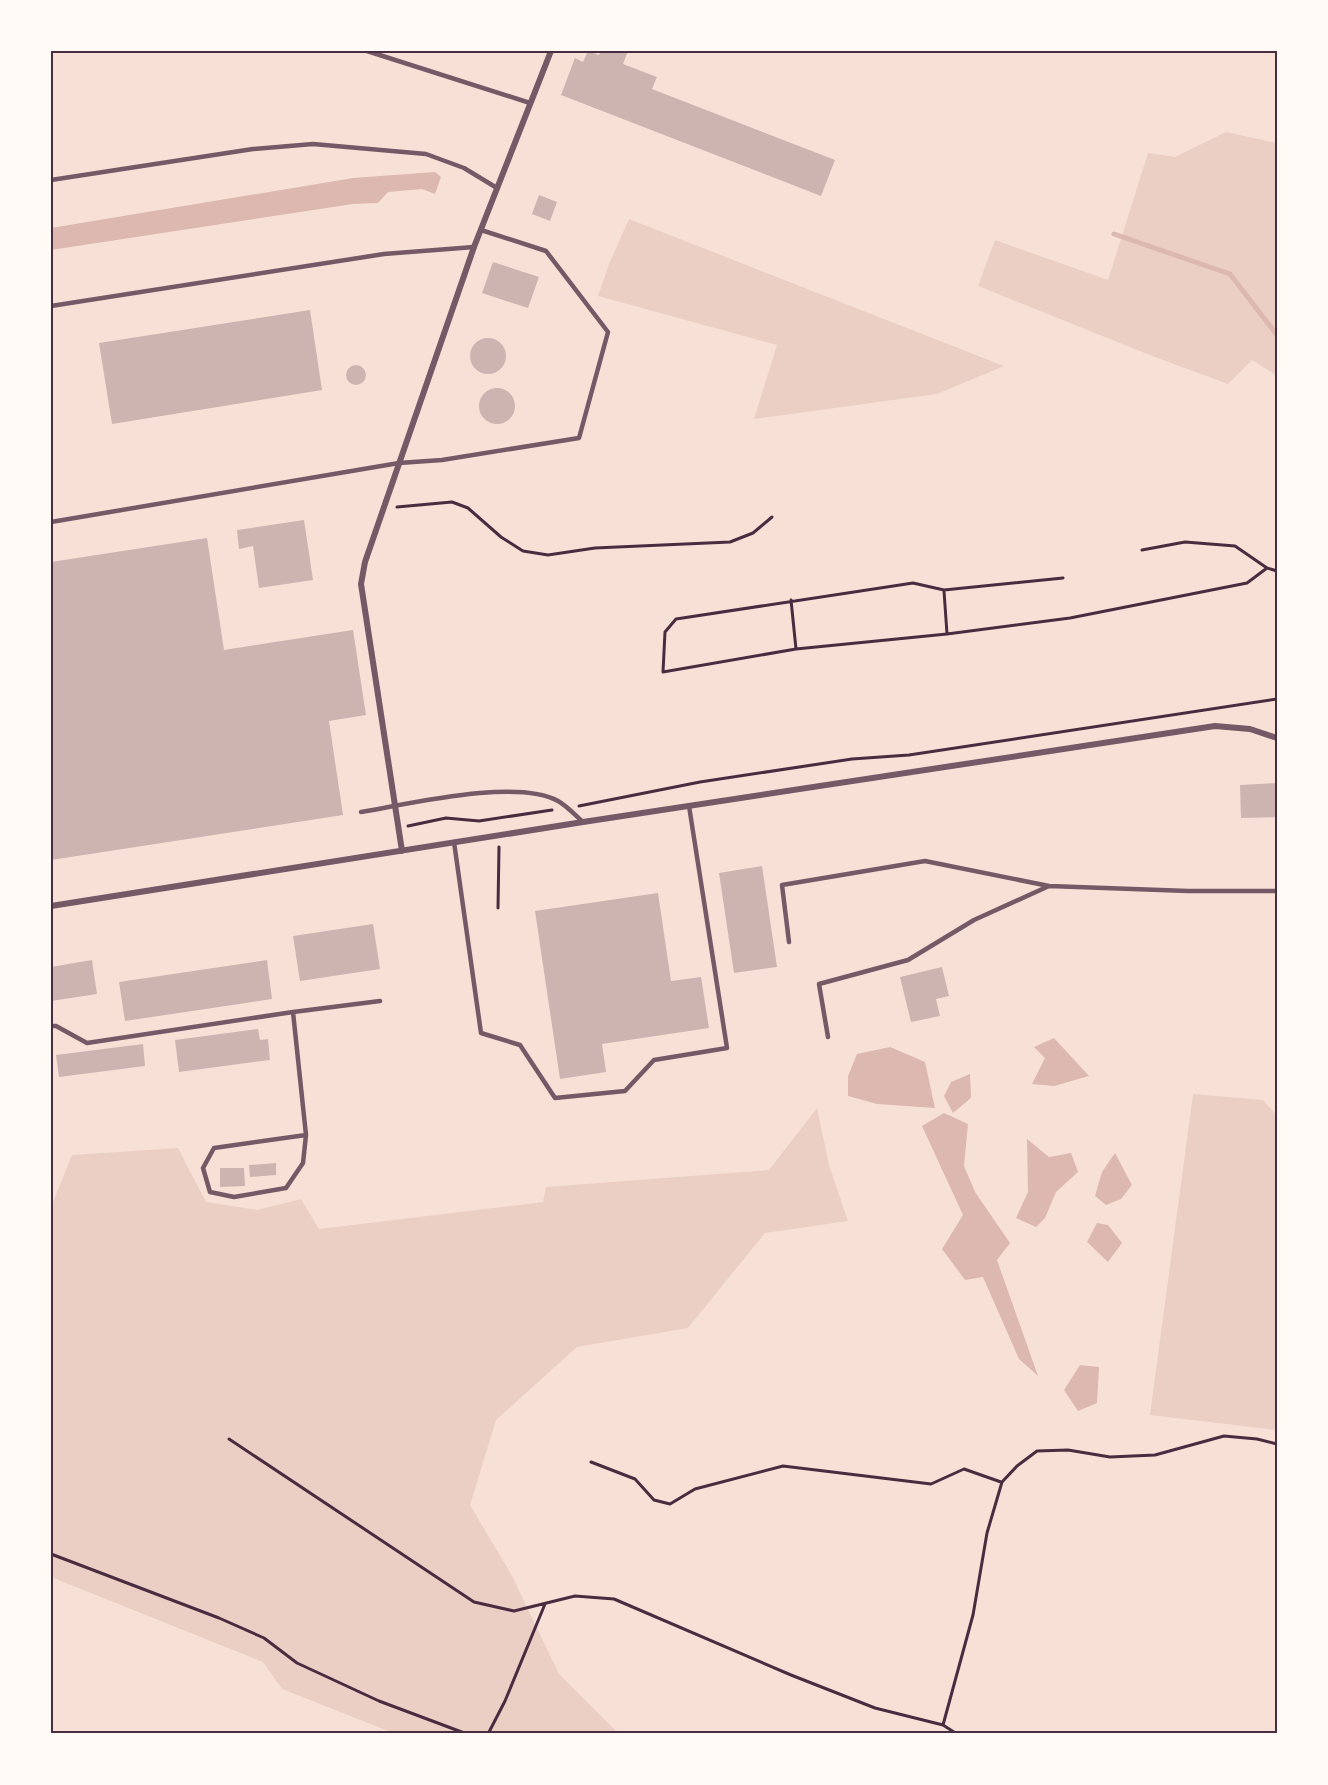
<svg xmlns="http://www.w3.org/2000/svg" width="1328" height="1785" viewBox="0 0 1328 1785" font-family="Helvetica,sans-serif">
  <rect width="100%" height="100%" fill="#f7e1d7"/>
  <path fill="#ebcfc5" d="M1226 132 1277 143V376L1252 360 1228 384 1147 354 978 286 995 240 1108 280 1148 153 1175 157Z
    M629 219 1004 366 937 394 754 419 777 345 598 296 609 264Z
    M1193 1094 1263 1100 1277 1116V1430L1150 1415Z
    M817 1108 829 1165 848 1221 765 1233 688 1328 577 1347 496 1420 470 1505 511 1574 559 1674 619 1734H396L282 1689 263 1662 51 1577V1207L72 1155 178 1148 206 1202 257 1210 301 1199 319 1229 543 1202 546 1187 769 1170Z"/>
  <path fill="#dcb8b0" d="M435 172 441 177 435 194 422 189 388 192 378 203 353 204 51 250V228L353 178Z
    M1054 1038 1089 1076 1054 1086 1032 1084 1045 1058 1034 1047Z
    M890 1047 925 1062 935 1108 877 1104 848 1096V1076L857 1054Z
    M970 1074 971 1098 953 1113 944 1096 951 1082Z
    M944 1113 968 1124 964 1166 975 1192 1010 1243 997 1260 1038 1376 1019 1359 983 1277 965 1280 942 1249 963 1215 922 1126Z
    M1027 1139 1049 1157 1071 1153 1078 1172 1056 1192 1045 1218 1036 1227 1016 1218 1028 1192Z
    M1115 1153 1132 1185 1121 1199 1106 1205 1095 1196 1102 1172Z
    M1097 1223 1108 1225 1122 1243 1108 1262 1087 1242Z
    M1080 1365 1099 1367 1097 1403 1078 1411 1064 1390Z"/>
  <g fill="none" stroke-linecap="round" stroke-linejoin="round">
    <path stroke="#dcb8b0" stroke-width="5" d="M1114 234 1230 274 1277 335"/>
  </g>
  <path fill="#ccb4b1" d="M588 51 599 55 601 51H628L623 64 657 77 652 89 835 160 821 196 561 95 575 58 583 62Z
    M539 195 557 202 550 221 532 214Z
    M493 262 539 277 528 308 482 293Z
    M310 310 322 390 112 424 99 343Z
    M470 356a18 18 0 1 1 36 0a18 18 0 1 1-36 0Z
    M346 375a10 10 0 1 1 20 0a10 10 0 1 1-20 0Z
    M479 406a18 18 0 1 1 36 0a18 18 0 1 1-36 0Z
    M304 520 313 580 259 588 253 546 239 549 237 530Z
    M207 538 224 650 353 630 366 715 329 721 343 815 51 860V562Z
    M1277 783V817L1241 818 1240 785Z
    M762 866 777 967 734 973 719 873Z
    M658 893 671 981 701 977 709 1028 602 1044 606 1072 560 1079 535 911Z
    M373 924 380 969 300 981 293 936Z
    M92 960 97 994 51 1001V967Z
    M267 960 272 999 125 1021 119 982Z
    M942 967 949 996 936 999 940 1016 911 1022 900 977Z
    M258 1029 260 1040 268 1039 270 1060 179 1072 175 1040Z
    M143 1044 145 1066 59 1077 56 1055Z
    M276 1163V1175L250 1177 249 1165Z
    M220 1168H244L245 1186 220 1187Z"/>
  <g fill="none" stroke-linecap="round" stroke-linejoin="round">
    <path stroke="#4a2c40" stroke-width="3" d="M397 507 452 502 468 508 501 537 523 551 548 555 595 548 730 542 753 533 772 517
      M1142 550 1185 542 1235 546 1267 568
      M1063 578 944 590 913 583 676 619 665 632 663 672 796 649 947 634 1070 618 1247 583 1267 568 1277 571
      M944 591 947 634
      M791 600 796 649
      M579 806 700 782 852 759 909 755 1277 699
      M408 826 446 818 479 821 552 810
      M498 908 499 847
      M229 1439 474 1602 514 1611 575 1596 614 1599 791 1675 875 1708 943 1725 957 1734
      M591 1462 635 1479 654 1500 670 1504 695 1489 783 1466 931 1484 964 1469 1001 1482
      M51 1554 219 1618 264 1638 297 1663 379 1701 467 1734
      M943 1725 973 1615 987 1533 1002 1482 1017 1466 1037 1451 1068 1450 1110 1457 1155 1455 1224 1436 1257 1439 1277 1444
      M488 1734 505 1701 545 1604"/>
    <path stroke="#755966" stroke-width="4.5" d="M367 51 530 103
      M51 180 253 149 313 144 426 154 464 168 497 188
      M51 306 384 254 474 247
      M51 522 399 463 442 460 579 438 608 332 546 251 481 230
      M361 812C409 804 517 778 558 801 567 806 575 815 583 822
      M454 842 481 1033 520 1045 555 1098 625 1091 654 1060 727 1048 689 806
      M789 942 782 885 925 861 1049 886
      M293 1012 306 1135 303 1163 286 1188 234 1197 210 1192 203 1168 214 1148 306 1135
      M51 1026H56L87 1043 293 1012 380 1001
      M828 1037 819 984 908 960 974 920 1049 886 1188 891H1277"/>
    <path stroke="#755966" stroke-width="6" d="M402 851 361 584 365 562 474 247 551 51
      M51 906 583 822 1215 726 1250 729 1277 738"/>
  </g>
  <rect width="1328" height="1785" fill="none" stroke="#fffaf5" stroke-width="105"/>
  <rect x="52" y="52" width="1224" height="1680" fill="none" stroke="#4a2c40" stroke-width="2"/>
</svg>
